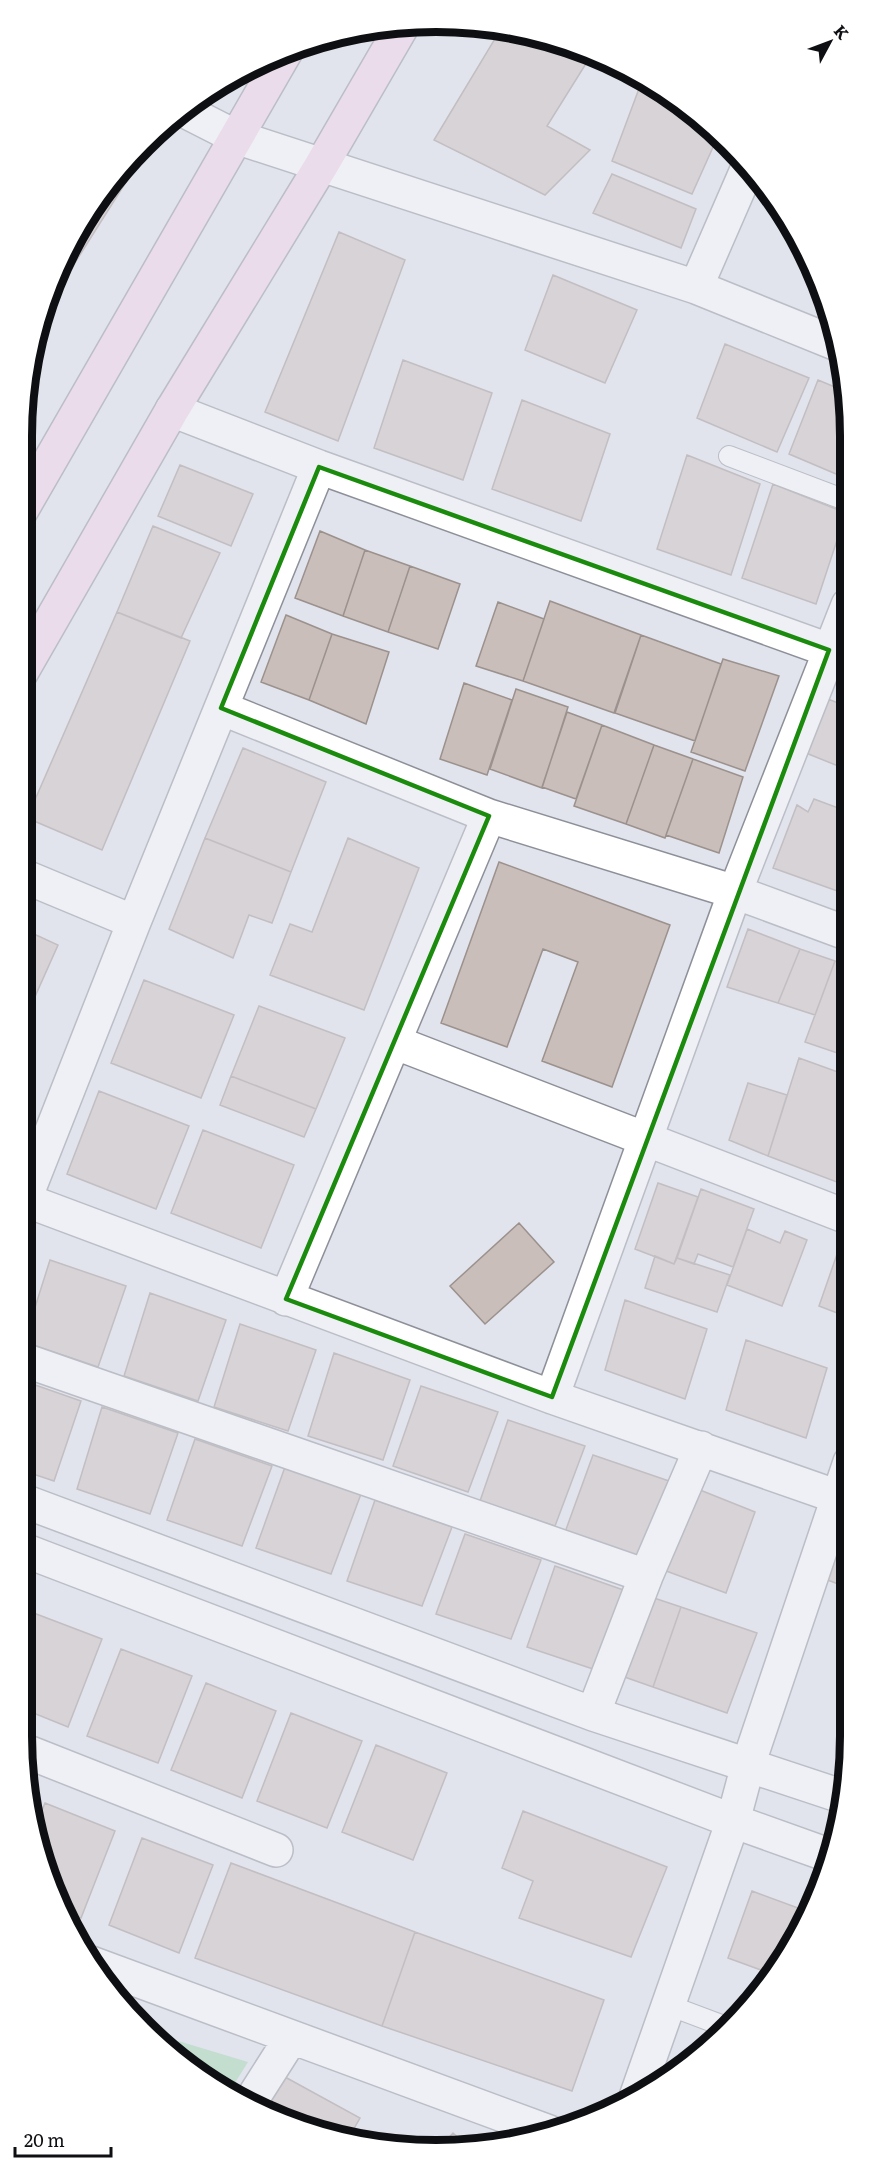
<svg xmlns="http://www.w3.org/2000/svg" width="872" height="2171" viewBox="0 0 872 2171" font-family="Literata,serif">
  <rect width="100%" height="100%" fill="#e1e3ed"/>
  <path fill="#9ed6ab" d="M155 2034 248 2062 228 2094Z"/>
  <path fill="#c9beba" stroke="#9b918d" stroke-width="1.5" d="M502 27 569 43 592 54 547 126 590 150 545 195 434 140Z
    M640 86 679 102 718 136 692 194 612 161Z
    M123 164 133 171 40 318 43 303 76 229Z
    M612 174 696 209 681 248 593 213Z
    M339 232 405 260 338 441 265 412Z
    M553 275 637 310 605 383 525 350Z
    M725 344 809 378 777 452 697 418Z
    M403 360 492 393 463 480 374 448Z
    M818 380 847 392 848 479 789 454Z
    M522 400 610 434 581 521 492 489Z
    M687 455 760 484 731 575 657 549Z
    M180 465 253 494 231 546 158 516Z
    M773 484 846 513 816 604 742 578Z
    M153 526 220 553 181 638 117 612Z
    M320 531 365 550 343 616 295 598Z
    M365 550 410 566 388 632 343 616Z
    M410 566 460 584 438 649 388 632Z
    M550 601 641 635 614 713 523 681Z
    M498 602 544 619 523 681 476 666Z
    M117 612 190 641 102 850 27 818Z
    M286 615 332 634 309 700 261 682Z
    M332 634 389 652 366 724 309 700Z
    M641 635 721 664 695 741 615 713Z
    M723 659 779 676 745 771 691 752Z
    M464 683 512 700 487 775 440 759Z
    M516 689 568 707 542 788 490 769Z
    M828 699 848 707V770L806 753Z
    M567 712 602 725 576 799 542 787Z
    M602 725 654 745 626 824 574 806Z
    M654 745 693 759 665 838 626 824Z
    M243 748 326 782 291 872 205 838Z
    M693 759 743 777 719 853 666 835Z
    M814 799 849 812V874L843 893 773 868 797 805 808 812Z
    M205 838 291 872 272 923 249 915 233 958 169 929Z
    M348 838 419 868 364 1010 270 975 290 924 312 932Z
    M499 862 670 925 612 1087 542 1061 578 962 543 949 507 1047 441 1023Z
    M21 928 58 945 21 1028Z
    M748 929 800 949 778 1003 727 987Z
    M800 949 835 961 815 1015 778 1003Z
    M835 961 849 965V1057L805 1042Z
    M144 980 234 1015 201 1098 111 1063Z
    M259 1006 345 1038 316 1109 231 1076Z
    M799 1058 849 1076 850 1187 768 1156Z
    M231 1076 316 1109 304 1137 220 1105Z
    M748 1083 787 1095 768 1156 729 1140Z
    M99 1091 189 1126 156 1209 67 1174Z
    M203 1130 294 1165 261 1248 171 1213Z
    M658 1183 698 1197 674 1264 635 1249Z
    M701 1189 754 1209 733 1267 698 1254 694 1264 677 1258Z
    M519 1223 554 1262 485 1324 450 1286Z
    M747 1229 780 1243 785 1231 807 1240 782 1306 727 1285Z
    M843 1237 850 1240V1318L819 1306Z
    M655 1256 674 1264 677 1258 730 1275 717 1312 645 1288Z
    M50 1260 126 1286 98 1367 24 1342Z
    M150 1293 226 1320 198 1401 124 1376Z
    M625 1300 707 1329 685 1399 605 1370Z
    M240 1324 316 1350 288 1431 214 1407Z
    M746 1340 827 1368 806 1438 726 1410Z
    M334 1353 410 1380 383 1460 308 1436Z
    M21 1380 81 1401 54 1481 21 1470Z
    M421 1386 498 1412 468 1492 393 1466Z
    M102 1407 178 1433 150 1514 77 1489Z
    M508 1420 585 1446 555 1526 480 1501Z
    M195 1439 272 1466 242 1546 167 1520Z
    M593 1455 669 1481 639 1561 564 1535Z
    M285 1467 361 1494 331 1574 256 1548Z
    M690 1486 755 1512 726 1593 658 1568Z
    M375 1500 452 1527 422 1606 347 1581Z
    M850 1511 851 1589 825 1579Z
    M465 1534 541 1560 511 1639 436 1614Z
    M555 1566 632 1593 602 1672 527 1647Z
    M645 1595 681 1607 653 1687 616 1674Z
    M681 1607 757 1633 727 1713 653 1687Z
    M31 1612 102 1639 68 1727 21 1708V1638Z
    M121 1649 192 1676 158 1763 87 1736Z
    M206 1683 276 1711 242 1798 171 1770Z
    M291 1713 362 1741 327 1828 257 1801Z
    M376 1745 447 1773 413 1860 342 1832Z
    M45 1803 115 1831 81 1918 62 1911 43 1869 36 1825Z
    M523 1811 667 1867 631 1957 519 1918 533 1881 502 1868Z
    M142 1838 213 1865 179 1953 109 1925Z
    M231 1863 415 1932 382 2026 195 1958Z
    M752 1891 806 1911 772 1974 728 1958Z
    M415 1932 604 2000 572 2091 382 2026Z
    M285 2077 360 2118 348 2139 303 2128 263 2110Z
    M453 2133 465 2144H443Z"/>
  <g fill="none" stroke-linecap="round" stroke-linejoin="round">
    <g stroke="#8d9099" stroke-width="22">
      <path id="lane" d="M729 456 848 501
        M668 2005 724 2026"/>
    </g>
    <g stroke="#8d9099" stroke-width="36">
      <path id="street" d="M181 109 236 137 696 287 837 344
        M696 287 749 165
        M172 410 319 467 848 657
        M221 708 489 816 735 892 849 934
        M21 875 134 922
        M394 1042 850 1218
        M25 1200 552 1397 838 1497
        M21 1209 134 922 319 467
        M286 1299 489 816
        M21 1359 646 1576
        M552 1397 735 892 848 605
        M21 1500 593 1714 841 1796
        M21 1549 733 1821 831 1856
        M593 1714 646 1576 701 1448
        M23 1750 276 1850
        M91 1963 549 2132
        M636 2097 733 1821 748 1765 850 1462
        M249 2104 291 2038"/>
    </g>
    <g stroke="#8d9099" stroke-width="36">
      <path id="secondary" d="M21 511 286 51
        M21 673 172 410 321 166 404 23"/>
    </g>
    <use href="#lane" stroke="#fff" stroke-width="20"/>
    <use href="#street" stroke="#fff" stroke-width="33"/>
    <use href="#secondary" stroke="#f3d3e6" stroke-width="33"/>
  </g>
  <path d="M0 0H872V2171H0ZM319 467 829 650 552 1397 286 1299 489 816 221 708Z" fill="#e1e3ed" fill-opacity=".55" fill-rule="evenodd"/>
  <path fill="none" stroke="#1b8b0d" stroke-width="4.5" stroke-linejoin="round" d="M319 467 829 650 552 1397 286 1299 489 816 221 708Z"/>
  <path d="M0 0H872V2171H0ZM436 32H436A404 404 0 0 1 840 436V1736A404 404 0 0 1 436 2140H436A404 404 0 0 1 32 1736V436A404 404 0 0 1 436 32Z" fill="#fff" fill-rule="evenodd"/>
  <path fill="none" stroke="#0e0f12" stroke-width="8" d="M436 32H436A404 404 0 0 1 840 436V1736A404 404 0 0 1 436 2140H436A404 404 0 0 1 32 1736V436A404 404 0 0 1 436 32Z"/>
  <g transform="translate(830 42) rotate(49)" stroke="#ffffff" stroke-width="4.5" paint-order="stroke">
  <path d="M0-4.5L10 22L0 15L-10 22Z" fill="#0e0f12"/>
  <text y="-9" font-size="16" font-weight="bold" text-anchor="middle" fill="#0e0f12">K</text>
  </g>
  <path d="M15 2147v9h96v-9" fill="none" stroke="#0e0f12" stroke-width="3"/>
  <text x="24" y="2147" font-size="18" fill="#0e0f12" stroke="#ffffff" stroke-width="4.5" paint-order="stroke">20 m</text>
</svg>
